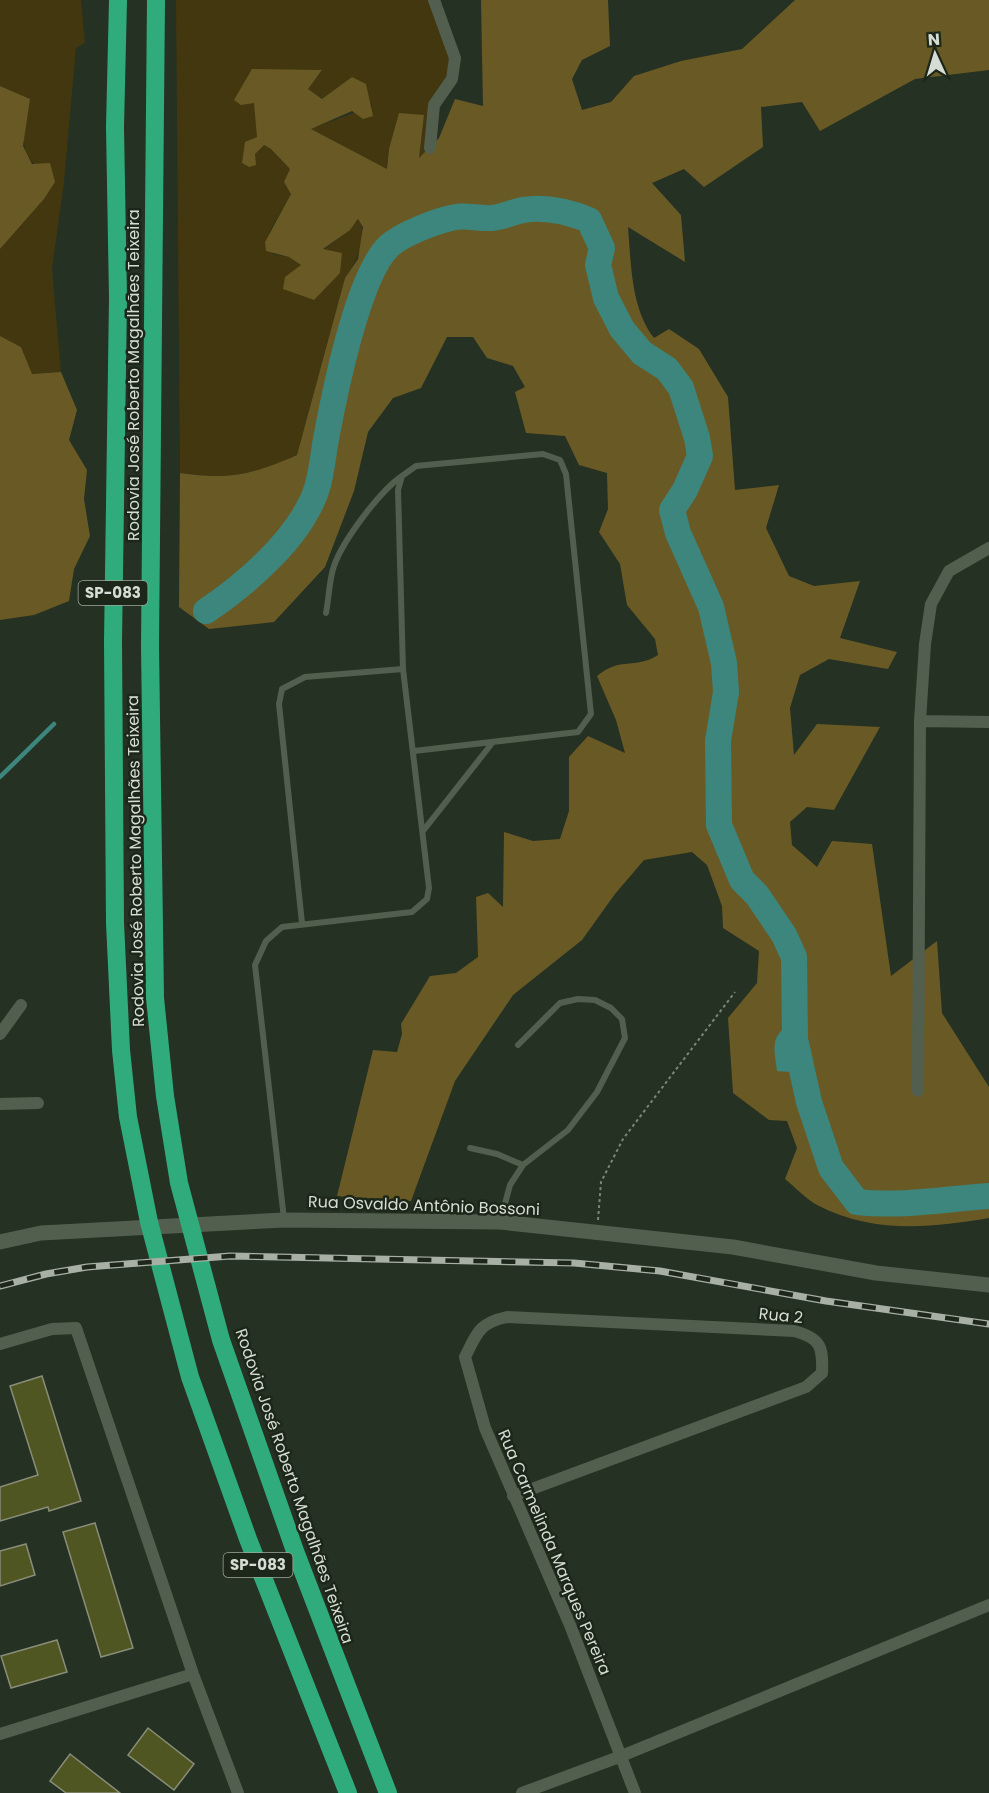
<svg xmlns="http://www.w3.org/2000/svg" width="989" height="1793" viewBox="0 0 989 1793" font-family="Poppins,sans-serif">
  <rect width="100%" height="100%" fill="#253123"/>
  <path fill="#42370f" d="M0 0H81L85 43 76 48 64 182 52 269 61 372 31 374 21 347 0 336V249L44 199 55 181C14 151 23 146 30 99L0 86Z
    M176 0H434L455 58 434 105 430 148 419 159 424 115 389 149 387 169 310 129 372 106 366 95V84L323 99 307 89 322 71 254 103 258 130 255 154 263 145 271 149 290 169 291 194 269 233 273 254 289 257 329 283 340 273 323 250 349 230 359 219C369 238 356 262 345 278L297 455C252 475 228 480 180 473Z"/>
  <path fill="#695a25" d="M481 0H608L610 46 582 60 572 79 582 110 611 102 634 76 681 61 742 49 795 0H989V70L915 79 820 131 802 102 761 107 763 147 704 187 684 169 652 183 681 215 685 262 628 227C631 263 631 309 654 338L669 329 699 349 728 397 735 490 779 485 766 528 789 576 814 586 860 581 840 638 897 652 888 669 829 659 800 675 790 708 794 755 817 724 880 727 834 810 807 807 790 822 792 845 817 867 832 841 872 844 891 976 937 941 942 1013 989 1087V1218C930 1228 873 1234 817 1205 806 1199 795 1187 785 1179L797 1148 787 1121 769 1120 733 1093 728 1018 757 983 759 951 723 928 722 906 707 865 692 852 644 860 615 894 582 940 513 995 455 1081 411 1201 337 1196 373 1050 397 1052 402 1034 401 1024 430 976 456 973 478 957 476 897 488 893 503 907 504 832 533 841 560 839 569 811V757L588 736 625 753 616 720 597 676C621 656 634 670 658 655L655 639 627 605 620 564 599 532 608 509 607 473 579 465 565 436 526 433 515 392 525 387 513 366 487 358 473 337H447L421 388 393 398 368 432 354 491 325 567 274 622 209 629 179 607 180 473C228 480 252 475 297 455L345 278 358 259 363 227 358 219 350 230 323 249 342 253 340 273 314 300 283 289 285 277 301 265 289 257 266 251 265 242 291 194 284 182 290 169 271 149 264 145 255 154 256 165 249 167 242 163 245 142 257 137 254 103 241 105 234 100 252 69 322 70 308 89 322 99 352 77 366 84 373 116 363 119 352 111 311 129 387 169 389 149 399 113 424 115 419 158 439 138 455 99 483 106Z
    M0 86 30 99 23 146 32 164 50 163 55 182 44 199 0 249Z
    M0 336 21 347 32 374 61 372 77 410 69 440 87 470 84 499 90 536 74 569 69 601 34 615 0 620Z"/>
  <path fill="#3c867e" d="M788 1026 791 1049 789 1072 777 1071C775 1052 769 1037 788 1026Z"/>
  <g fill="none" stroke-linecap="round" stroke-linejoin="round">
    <path stroke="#3c867e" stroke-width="4.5" d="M0 777 54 724"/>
    <path stroke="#3c867e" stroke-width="26" d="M206 611C243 586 290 546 310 505 321 485 322 461 326 439 334 396 358 275 389 246 402 234 438 220 456 217 467 215 480 219 492 218 502 217 513 212 523 210 545 206 569 212 589 220L602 248 598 265 606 298 622 329 642 353 667 369 681 388 697 438 700 456 685 490 672 510 678 533 711 607 724 663 726 692 718 741 719 825 742 880 757 895 784 935 794 957 795 1039 809 1102 831 1168 857 1202C901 1207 945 1199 989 1196"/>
  </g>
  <path fill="#4f5622" stroke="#898d79" stroke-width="1.5" d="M42 1376 81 1501 49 1511 48 1507 0 1521V1487L38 1475 10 1386Z
    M95 1523 133 1648 101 1657 63 1532Z
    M26 1544 35 1575 0 1586V1551Z
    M57 1640 67 1672 11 1688 1 1656Z
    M148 1728 194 1764 174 1790 128 1755Z
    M70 1754 93 1772 120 1793H66L50 1781Z"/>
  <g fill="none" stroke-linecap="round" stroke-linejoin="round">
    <path stroke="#7b8579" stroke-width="2" stroke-dasharray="3 3" stroke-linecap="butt" d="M598 1220 601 1182 623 1139 735 992"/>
    <path stroke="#525f4f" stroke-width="6" d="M326 613C329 598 329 580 334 566 343 540 380 491 402 476
      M423 831 493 742
      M302 923 279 704 282 689 305 677 403 669
      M470 1148 497 1154 523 1165
      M284 1219 255 965 266 941 282 927 412 912 427 899 429 888 403 669 398 490 402 476 416 466 543 454 560 460 566 474 591 714 578 732 414 751
      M500 1222 510 1185 523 1165 568 1130 597 1092 625 1038 622 1019 611 1008 595 1000 578 999 560 1003 518 1045"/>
    <path stroke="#525f4f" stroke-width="12" d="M430 148 434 105 452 79 455 58 434 0
      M920 721 989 722
      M0 1034 21 1005
      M918 1091 920 721 925 644 931 604 949 571 989 548
      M0 1104 38 1103
      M0 1344 52 1329 76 1328 193 1674 238 1793
      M513 1496 806 1387 822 1373C823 1347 821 1338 794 1331L507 1317C479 1323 477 1333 465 1357L485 1428 570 1625 635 1793
      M0 1734 193 1674
      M522 1793 619 1757 989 1605"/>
    <path stroke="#525f4f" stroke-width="15" d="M0 1242 41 1233 284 1220 500 1222 733 1247 876 1273 989 1285"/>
    <path stroke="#30ac7c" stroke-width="18" d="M118 0 115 127 118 298 113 642 115 923 121 1050 128 1117 149 1222 190 1377 248 1539 348 1793
      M156 0 150 646 155 998 165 1096 179 1183 221 1340 295 1551 388 1793"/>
    <g stroke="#a8b0a6" stroke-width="7">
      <path id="rail" d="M0 1286 46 1274 87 1267 230 1256 574 1263 660 1271 826 1301 989 1324"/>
    </g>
    <use href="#rail" stroke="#1c2719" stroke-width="4.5" stroke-dasharray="14" stroke-linecap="butt"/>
  </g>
  <g text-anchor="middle" stroke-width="5" stroke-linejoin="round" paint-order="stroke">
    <g fill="#1c2719" stroke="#9ea69c" stroke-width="1.5">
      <rect x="78.5" y="581" width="69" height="24" rx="4.5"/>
      <rect x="223.5" y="1553" width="69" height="24" rx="4.5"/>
    </g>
    <g font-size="15" font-weight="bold" fill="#d6ddd4">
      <text x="113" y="598">SP-083</text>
      <text x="258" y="1570">SP-083</text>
    </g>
    <g font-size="16" fill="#d6ddd4" stroke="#1c2719">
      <text transform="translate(133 375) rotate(-90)" y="6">Rodovia José Roberto Magalhães Teixeira</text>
      <text transform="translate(135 861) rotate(-91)" y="6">Rodovia José Roberto Magalhães Teixeira</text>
      <text transform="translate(424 1205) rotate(2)" y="6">Rua Osvaldo Antônio Bossoni</text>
      <text transform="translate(781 1315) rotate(6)" y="6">Rua 2</text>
      <text transform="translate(295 1486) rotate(71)" y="6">Rodovia José Roberto Magalhães Teixeira</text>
      <text transform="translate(555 1552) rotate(67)" y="6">Rua Carmelinda Marques Pereira</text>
    </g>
  </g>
  <g transform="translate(935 54) rotate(356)" stroke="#1c2719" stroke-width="4.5" paint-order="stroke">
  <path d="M0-4.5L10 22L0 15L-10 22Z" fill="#d6ddd4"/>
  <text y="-9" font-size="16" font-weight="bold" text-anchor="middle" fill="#d6ddd4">N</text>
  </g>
</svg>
